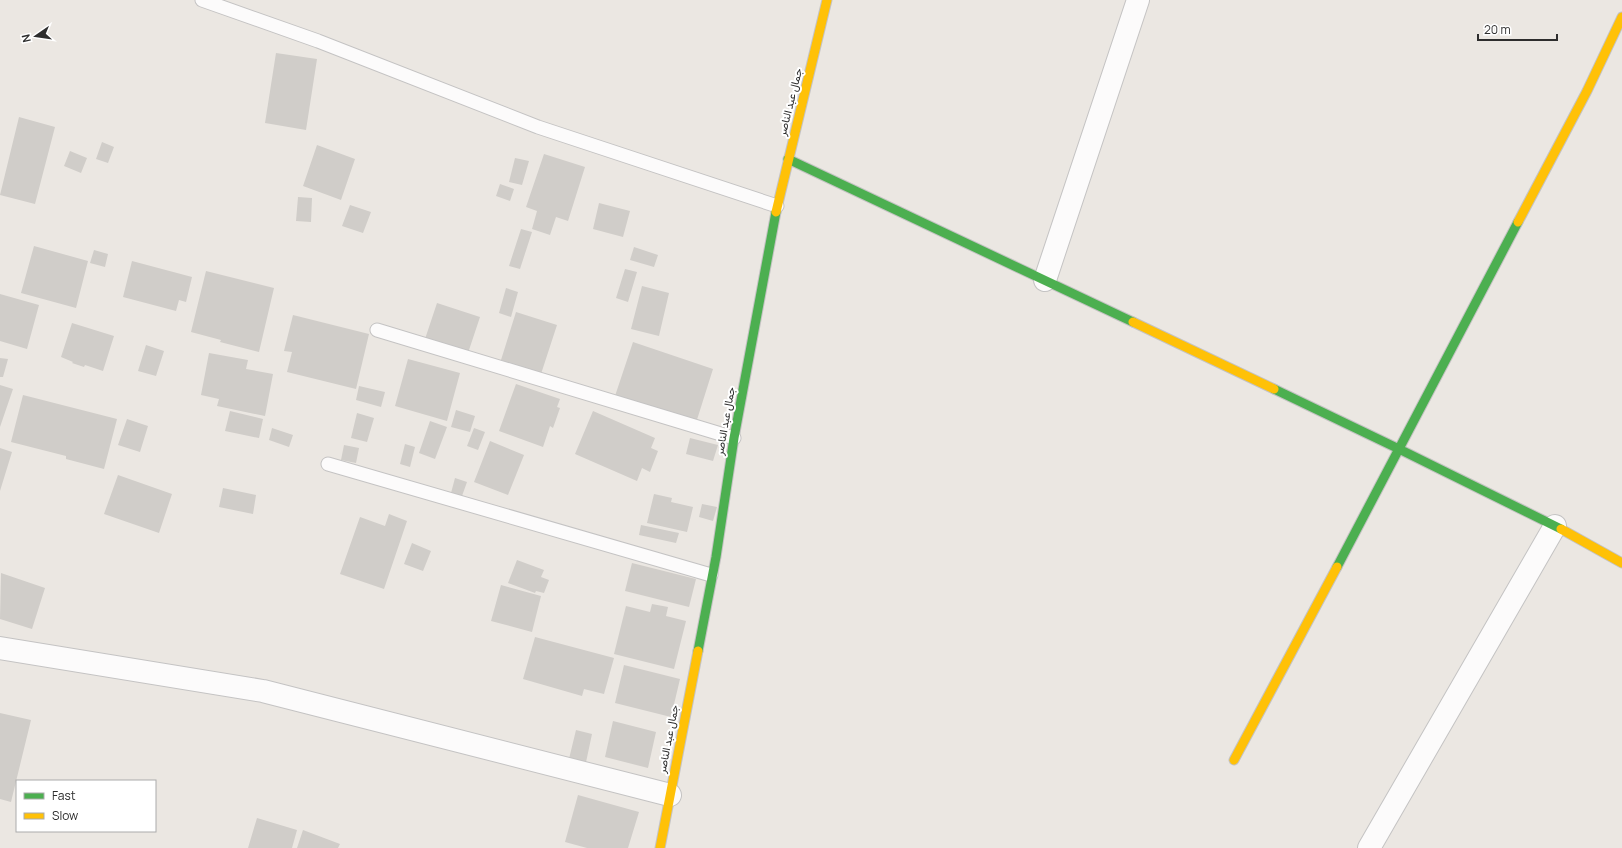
<svg xmlns="http://www.w3.org/2000/svg" width="1622" height="848" viewBox="0 0 1622 848" font-family="Manrope,Vazirmatn,sans-serif">
  <rect width="100%" height="100%" fill="#ebe7e2"/>
  <path fill="#d0cdc9" d="M276 53 317 59 306 130 265 123Z
    M19 117 55 127 35 204 0 195Z
    M102 142 114 147 108 163 96 159Z
    M317 145 355 159 341 200 303 186Z
    M70 151 87 158 81 173 64 166Z
    M544 154 585 167 568 221 556 217 550 235 532 229 537 211 526 207Z
    M515 158 529 161 522 185 509 182Z
    M500 184 514 189 510 201 496 196Z
    M298 197 312 198 311 222 296 221Z
    M599 203 630 211 623 237 593 229Z
    M350 205 371 212 363 233 342 226Z
    M521 229 532 232 520 269 509 266Z
    M34 246 88 261 76 308 21 293Z
    M634 247 658 255 654 267 630 260Z
    M94 250 108 254 105 267 90 263Z
    M132 261 192 277 186 302 179 300 176 311 123 297Z
    M625 269 637 272 628 302 616 298Z
    M206 271 274 288 259 352 220 342 221 340 191 332Z
    M642 286 669 293 659 336 631 329Z
    M506 288 518 292 511 317 499 313Z
    M0 294 39 305 27 349 0 341Z
    M437 303 480 317 468 353 425 339Z
    M516 312 557 325 541 374 501 360Z
    M293 315 369 334 356 389 287 372 292 352 284 351Z
    M72 323 114 336 103 371 85 365 84 367 72 363 73 362 61 357Z
    M633 342 713 369 695 426 614 399Z
    M146 345 164 351 156 376 138 371Z
    M209 353 248 360 246 369 273 374 265 416 217 406 219 399 201 395Z
    M0 358 8 359 3 377H0Z
    M408 359 460 373 447 421 395 406Z
    M516 384 560 399 557 407 560 408 553 428 550 426 543 447 499 431Z
    M0 385 13 389 0 427Z
    M359 386 385 392 381 407 356 400Z
    M23 395 117 419 104 469 66 459V456L11 442Z
    M456 410 475 416 470 432 451 427Z
    M230 411 263 419 259 438 225 431Z
    M593 411 655 438 651 448 658 451 650 472 642 468 637 481 575 454Z
    M357 413 374 418 367 442 351 438Z
    M127 419 148 426 140 452 118 445Z
    M430 421 447 427 435 459 419 453Z
    M272 428 293 435 289 447 269 440Z
    M474 428 485 432 478 450 467 446Z
    M690 438 718 445 713 461 686 454Z
    M490 441 524 455 508 495 474 482Z
    M405 444 415 447 410 467 400 464Z
    M344 445 359 448 356 463 341 460Z
    M0 448 12 452 0 491Z
    M118 475 172 494 159 533 104 514Z
    M455 478 467 482 462 496 451 493Z
    M223 488 256 495 253 514 219 507Z
    M654 494 672 498 671 502 693 507 687 532 647 523Z
    M702 504 717 507 713 521 699 517Z
    M389 514 407 521 384 589 340 574 360 517 385 526Z
    M641 525 679 533 676 543 639 535Z
    M412 543 431 551 423 571 404 564Z
    M517 560 544 570 541 577 549 580 544 593 536 591 535 593 508 583Z
    M632 563 696 579 689 607 625 591Z
    M1 573 45 588 32 629 0 619Z
    M501 585 541 596 532 632 491 621Z
    M652 604 668 607 666 616 686 621 674 669 614 654 626 606 650 612Z
    M535 637 614 658 604 694 584 689 582 696 523 679Z
    M624 665 680 679 671 717 615 703Z
    M0 713 31 720 11 802 0 799Z
    M613 721 656 732 648 768 605 757Z
    M576 730 592 734 585 767 568 763Z
    M578 795 639 812 628 848H587L565 842Z
    M257 818 297 830 292 848H248Z
    M303 830 340 844 338 848H297Z"/>
  <g fill="none" stroke-linecap="round" stroke-linejoin="round">
    <g stroke="#c4c3c3" stroke-width="15">
      <path id="lane" d="M202 0 318 41 538 127 777 206
        M377 330 734 438
        M328 464 711 575"/>
    </g>
    <g stroke="#c4c3c3" stroke-width="24">
      <path id="street" d="M1045 280 1138 0
        M0 648 263 691 670 795
        M1369 848 1555 526"/>
    </g>
    <g stroke="#c4c3c3" stroke-width="11">
      <path id="fast" d="M788 159 1133 322
        M1274 389 1399 449 1561 529
        M1337 567 1518 222
        M698 651 716 557 734 438 776 212"/>
    </g>
    <g stroke="#c4c3c3" stroke-width="11">
      <path id="slow" d="M776 212 827 0
        M1518 222 1587 91 1622 17
        M1133 322 1274 389
        M1561 529 1622 563
        M1234 760 1337 567
        M660 848 698 651"/>
    </g>
    <use href="#lane" stroke="#fcfbfb" stroke-width="13"/>
    <use href="#street" stroke="#fcfbfb" stroke-width="22"/>
    <use href="#fast" stroke="#4caf50" stroke-width="9"/>
    <use href="#slow" stroke="#ffc107" stroke-width="9"/>
  </g>
  <g text-anchor="middle" stroke-width="4" stroke-linejoin="round" paint-order="stroke">
    <g font-size="11" fill="#2d2d2d" stroke="#fff">
      <text transform="translate(790 102) rotate(-76)" y="4">جمال عبد الناصر</text>
      <text transform="translate(725 421) rotate(-80)" y="4">جمال عبد الناصر</text>
      <text transform="translate(668 739) rotate(-79)" y="4">جمال عبد الناصر</text>
    </g>
  </g>
  <rect x="16" y="780" width="140" height="52" fill="#ffffff" stroke="#ababab"/>
  <rect x="24" y="793" width="20" height="6" fill="#4caf50" stroke="#ababab"/>
  <text x="52" y="800" font-size="12" fill="#2d2d2d">Fast</text>
  <rect x="24" y="813" width="20" height="6" fill="#ffc107" stroke="#ababab"/>
  <text x="52" y="820" font-size="12" fill="#2d2d2d">Slow</text>
  <g transform="translate(36 36) rotate(257)" stroke="#ffffff" stroke-width="3" paint-order="stroke">
  <path d="M0-3L7 15L0 10L-7 15Z" fill="#2d2d2d"/>
  <text y="-6" font-size="11" font-weight="bold" text-anchor="middle" fill="#2d2d2d">N</text>
  </g>
  <path d="M1478 34v6h79v-6" fill="none" stroke="#2d2d2d" stroke-width="2"/>
  <text x="1484" y="34" font-size="12" fill="#2d2d2d" stroke="#ffffff" stroke-width="3" paint-order="stroke">20 m</text>
</svg>
